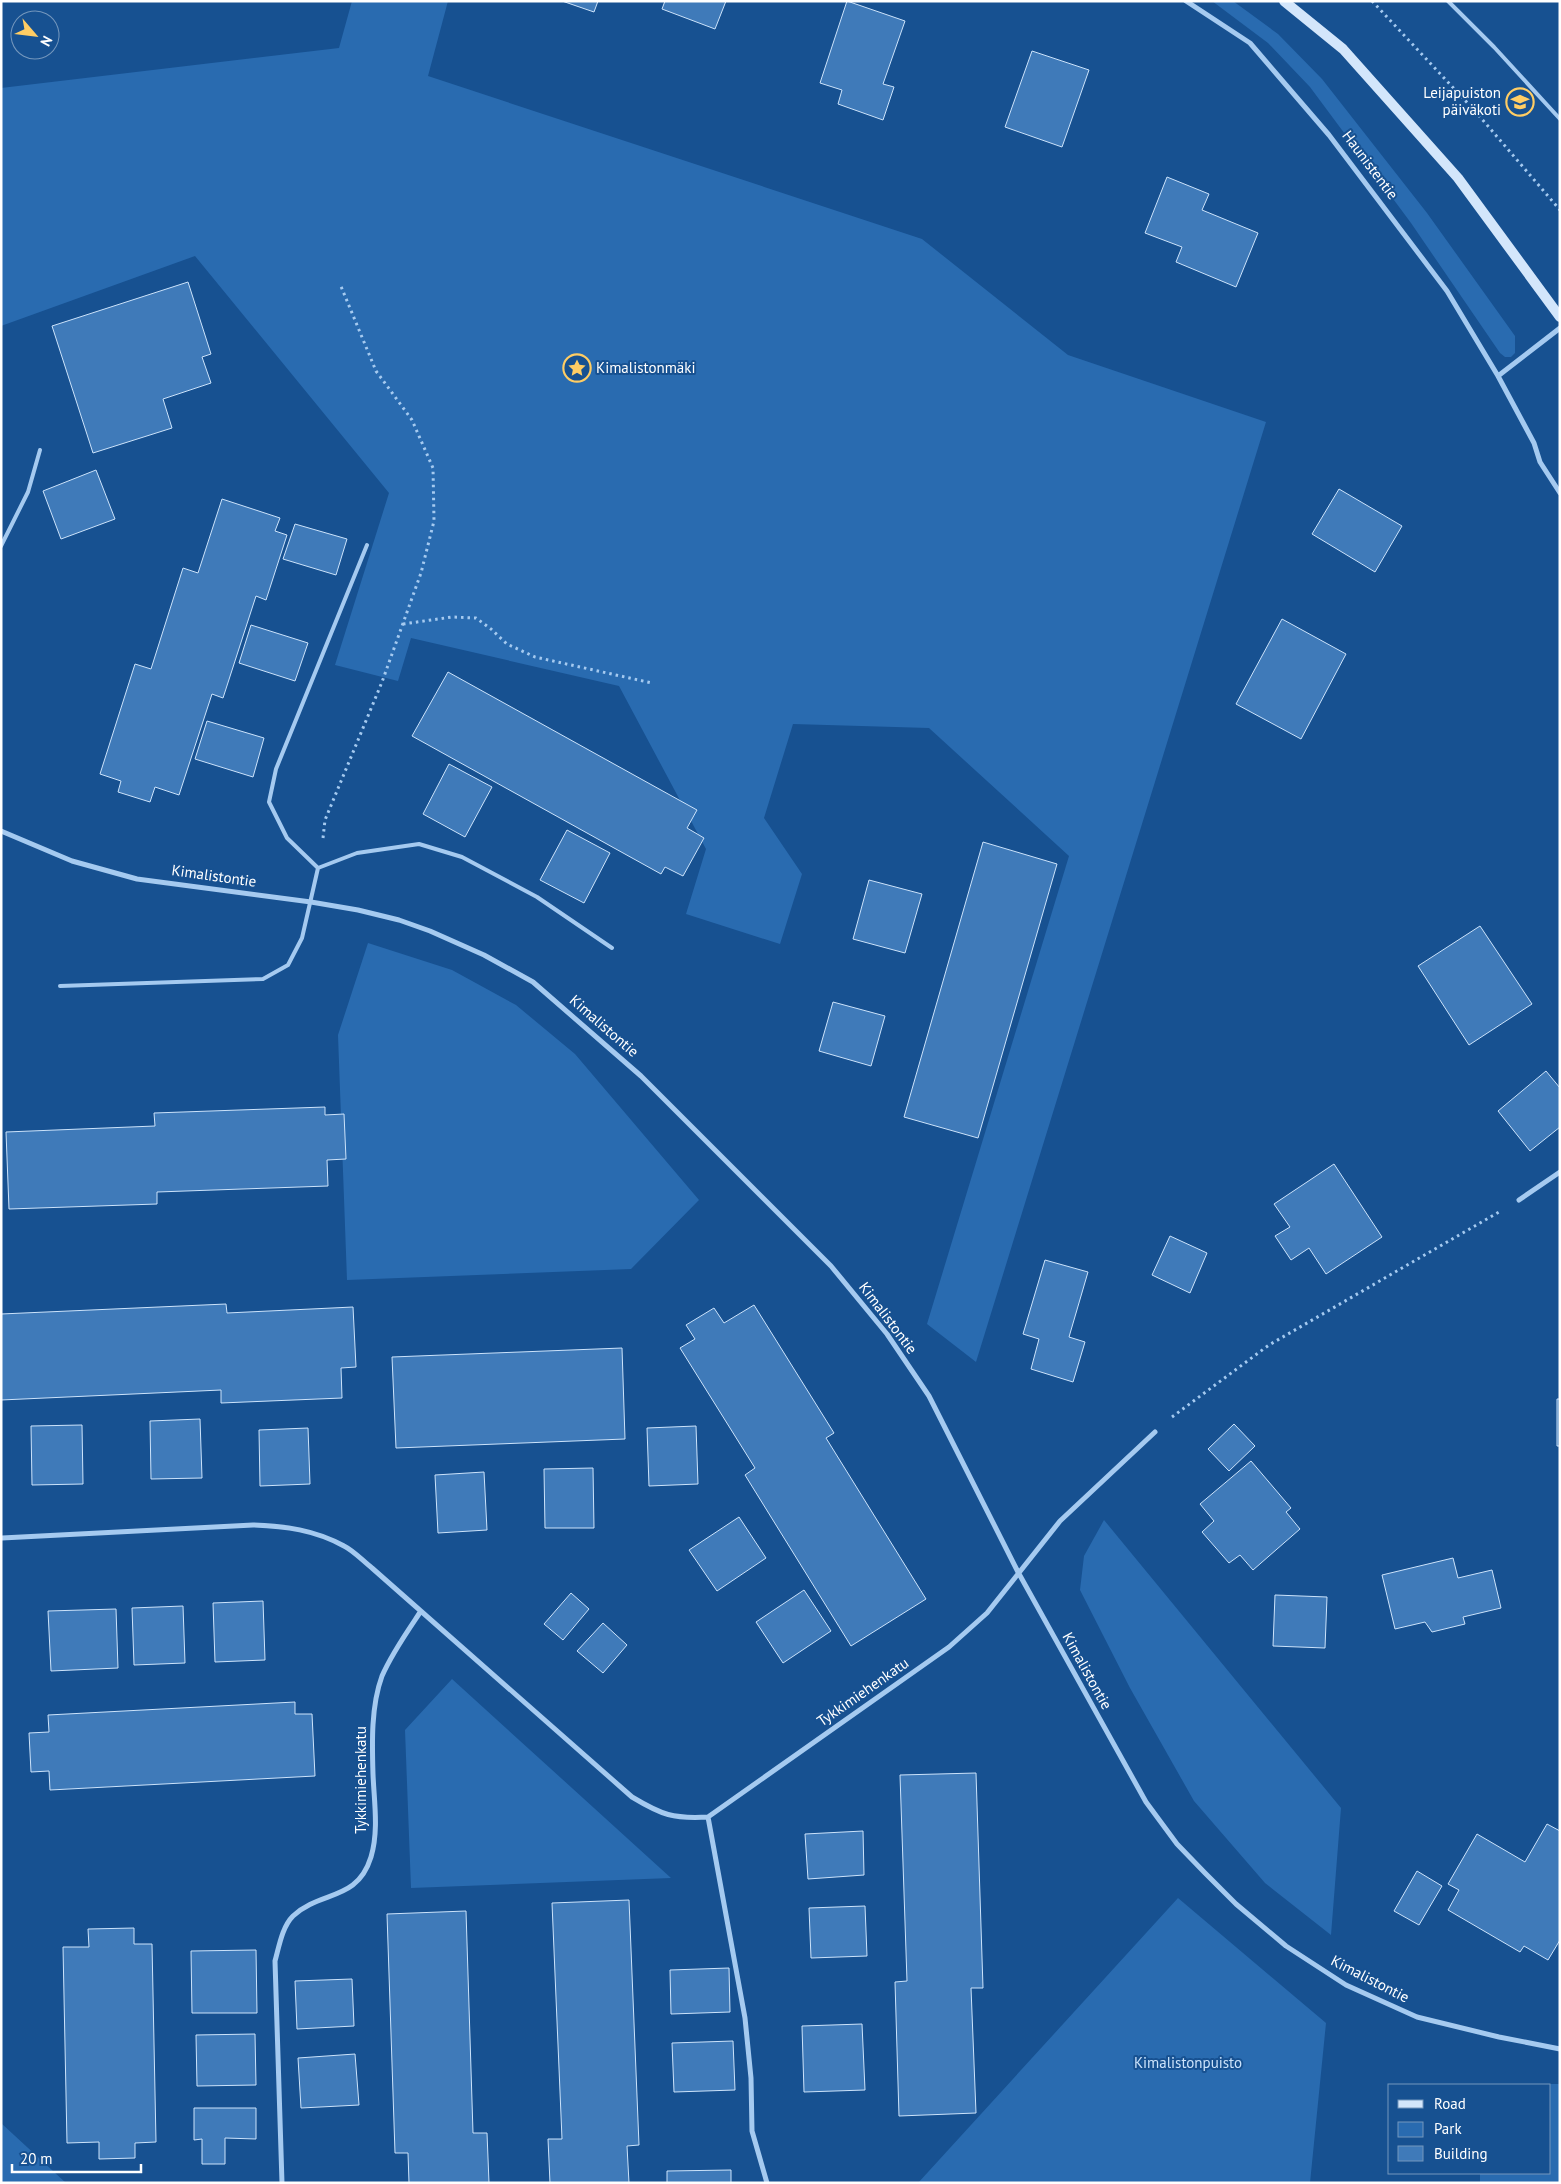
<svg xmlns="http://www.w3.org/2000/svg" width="1561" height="2184" viewBox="0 0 1561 2184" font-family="'PT Sans',sans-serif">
  <rect width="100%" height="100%" fill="#175191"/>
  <path fill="#296bb0" d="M352 1H448L428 76 922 239 1068 355 1266 422 976 1362 927 1324 1069 856 929 728 793 724 764 818 802 874 780 944 686 914 706 849 619 686 411 638 398 681 335 665 389 493 195 256 1 326V88L339 48Z
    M1212 1H1233L1278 34 1322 79 1427 213 1515 336V353L1511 357H1505L1500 353 1411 223 1310 87 1268 43Z
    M368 943 452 970 516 1005 575 1054 699 1200 631 1269 347 1280 338 1035Z
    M1104 1520 1341 1808 1331 1935 1265 1883 1194 1801 1130 1688 1080 1590 1084 1556Z
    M452 1679 671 1878 411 1888 405 1730Z
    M1178 1898 1326 2023 1310 2183H918Z
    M1482 2084H1560V2183H1480V2173H1550V2085Z
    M1 2123 66 2183H1Z"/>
  <path fill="#3f7ab9" stroke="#cce3fb" d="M562 1H598L594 12Z
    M665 1H726L715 29 662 9Z
    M847 1 905 21 883 84 894 87 883 120 838 104 842 90 820 83Z
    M1032 51 1089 70 1062 147 1005 127Z
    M1167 177 1209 194 1202 210 1258 233 1236 287 1176 262 1182 247 1145 233Z
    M188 282 211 354 202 357 211 383 163 399 172 428 93 453 52 326Z
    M96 470 115 519 61 539 43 491Z
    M1339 489 1402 526 1375 572 1312 534Z
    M222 499 280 518 275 531 287 535 266 600 256 596 223 698 212 694 179 795 155 787 150 802 118 792 121 781 100 774 135 664 151 669 183 568 198 573Z
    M295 524 347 539 336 575 283 559Z
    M1282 619 1346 654 1301 739 1236 704Z
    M251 625 308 643 295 681 239 663Z
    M448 672 697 810 687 828 704 838 683 876 665 867 661 874 412 736Z
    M207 721 264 738 253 777 195 759Z
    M449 764 492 787 465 837 423 814Z
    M567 830 610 853 584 903 540 880Z
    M983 842 1057 864 978 1138 904 1117Z
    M869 880 922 894 905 953 853 939Z
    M1480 926 1532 1004 1469 1045 1418 966Z
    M833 1002 885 1016 871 1066 819 1051Z
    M1546 1071 1560 1088V1127L1530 1151 1498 1111Z
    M325 1107V1115L344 1114 346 1159 327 1160 328 1186 157 1192V1204L9 1209 6 1132 155 1126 154 1113Z
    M1334 1164 1382 1237 1326 1274 1309 1248 1291 1260 1275 1236 1290 1227 1274 1204Z
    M1170 1236 1207 1253 1190 1293 1152 1275Z
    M1045 1260 1088 1272 1069 1337 1085 1342 1073 1382 1031 1369 1039 1339 1023 1334Z
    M226 1304 227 1313 353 1307 356 1367 341 1368 342 1398 221 1403V1390L1 1400V1314Z
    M754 1305 834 1433 826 1438 926 1599 851 1646 745 1475 755 1468 680 1348 695 1339 686 1325 714 1308 724 1323Z
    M622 1348 625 1439 396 1448 392 1357Z
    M1557 1399H1560V1446H1557Z
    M200 1419 202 1478 151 1479 150 1421Z
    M1234 1424 1255 1446 1229 1471 1208 1449Z
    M82 1425 83 1484 32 1485 31 1426Z
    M696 1426 698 1484 649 1486 647 1428Z
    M308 1428 310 1484 260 1486 259 1430Z
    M1251 1461 1291 1508 1286 1512 1300 1529 1253 1570 1240 1555 1229 1563 1202 1532 1214 1521 1200 1504Z
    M593 1468 594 1528H545L544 1469Z
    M484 1472 487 1530 438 1533 435 1475Z
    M739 1517 766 1558 717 1591 689 1550Z
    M1453 1558 1458 1578 1492 1570 1501 1608 1463 1617 1465 1624 1432 1632 1425 1622 1395 1629 1382 1575Z
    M804 1590 831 1631 783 1663 756 1622Z
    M571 1593 589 1609 563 1640 544 1624Z
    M1275 1595 1327 1597 1325 1648 1273 1646Z
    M263 1601 265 1660 215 1662 213 1603Z
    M183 1606 185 1663 134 1665 132 1608Z
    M116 1609 118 1668 51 1671 48 1611Z
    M603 1623 627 1645 603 1673 577 1651Z
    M295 1702V1714H312L315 1776 50 1790 49 1771 31 1772 29 1733 49 1732 48 1715Z
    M976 1773 983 1988H971L976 2113 899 2116 895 1982 907 1981 900 1775Z
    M1547 1824 1560 1831V1940L1548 1960 1524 1946 1520 1952 1448 1910 1459 1890 1448 1884 1477 1834 1525 1862Z
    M863 1831 864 1875 808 1879 805 1834Z
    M1417 1871 1442 1886 1419 1925 1394 1911Z
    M629 1900 639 2145 627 2146 629 2183H550L548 2139H562L552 1903Z
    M865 1906 867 1956 811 1958 809 1908Z
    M466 1911 473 2133H487L489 2183H409L408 2153H395L387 1914Z
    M134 1928V1944H152L156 2142 135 2143V2158L99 2159V2142L67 2143 63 1947H89L88 1929Z
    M256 1950 257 2013H192L191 1951Z
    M729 1968 730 2012 671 2014 670 1970Z
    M352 1979 354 2026 297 2029 295 1981Z
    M862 2024 865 2090 804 2092 802 2026Z
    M255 2034 256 2085 197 2086 196 2035Z
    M733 2041 735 2090 674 2092 672 2043Z
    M355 2054 359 2105 301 2108 298 2058Z
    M194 2108H256V2139L225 2138V2164H202V2139L194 2140Z
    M731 2170V2183H667V2171Z"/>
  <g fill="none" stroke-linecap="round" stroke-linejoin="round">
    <path stroke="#a5caf0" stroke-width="3" stroke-dasharray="2.5 4" stroke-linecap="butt" d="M1372 1 1475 111 1560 210
      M403 624 452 617 476 618 491 629 507 644 535 657 652 683
      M323 838 325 820 382 682 421 573 434 521 433 468 412 420 376 371 340 284
      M1172 1417 1269 1345 1499 1212"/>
    <path stroke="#a5caf0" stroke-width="4" d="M1448 1 1494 47 1560 119
      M1 546 28 492 40 450
      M318 868 357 853 419 844 462 857 537 897 612 948
      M60 986 263 979 288 965 302 938 318 868 287 838 269 802 276 769 367 545"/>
    <path stroke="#a5caf0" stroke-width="5" d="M1186 1 1250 43 1329 135 1447 291 1498 376 1534 443 1540 462 1560 493
      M1498 376 1560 328
      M1 831 72 861 137 879 311 902 358 910 399 920 430 931 484 955 533 982 641 1076 831 1266 887 1334 929 1396 1018 1572 1146 1802 1177 1844 1205 1873 1236 1904 1286 1946 1346 1985 1417 2017 1499 2037 1560 2049
      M1519 1200 1560 1172
      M2 1538 253 1525C285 1526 315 1530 344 1546 354 1551 363 1561 372 1568L632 1797C662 1815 673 1819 708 1817L949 1647 987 1613 1060 1521 1155 1432
      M708 1817 745 2018 751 2078 752 2131 767 2183
      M282 2183 275 1961C279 1947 282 1927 293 1916 321 1890 357 1902 371 1857 379 1830 374 1801 373 1774 372 1743 371 1706 382 1676 392 1653 407 1632 421 1611"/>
    <path stroke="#d3e6fb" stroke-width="10" d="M1284 1 1343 49 1458 178 1560 317"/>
  </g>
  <defs>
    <g id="school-ring" transform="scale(1.4375)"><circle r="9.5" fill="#175191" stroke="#ffcd64" stroke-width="1.5"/><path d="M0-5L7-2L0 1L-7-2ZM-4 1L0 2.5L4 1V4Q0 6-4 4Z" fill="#ffcd64"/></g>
    <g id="sight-ring" transform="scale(1.4375)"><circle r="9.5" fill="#175191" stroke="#ffcd64" stroke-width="1.5"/><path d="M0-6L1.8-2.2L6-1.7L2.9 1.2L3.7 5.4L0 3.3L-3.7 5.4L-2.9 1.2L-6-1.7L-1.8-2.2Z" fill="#ffcd64"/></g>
  </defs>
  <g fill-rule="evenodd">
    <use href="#school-ring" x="1520" y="102"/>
    <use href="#sight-ring" x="577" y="368"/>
  </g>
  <g text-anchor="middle" stroke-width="4" stroke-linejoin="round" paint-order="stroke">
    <g font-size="15" fill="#fff" stroke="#175191" text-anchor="end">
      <text x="1501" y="98">Leijapuiston<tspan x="1501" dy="17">päiväkoti</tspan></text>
      <text x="596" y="373" text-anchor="start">Kimalistonmäki</text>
    </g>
    <g font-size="15" fill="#fff" stroke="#175191">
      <text transform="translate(1370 165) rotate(53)" y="5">Haunistentie</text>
      <text transform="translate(214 876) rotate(8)" y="5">Kimalistontie</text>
      <text transform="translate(604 1026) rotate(41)" y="5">Kimalistontie</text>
      <text transform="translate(888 1318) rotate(53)" y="5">Kimalistontie</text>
      <text transform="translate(1087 1671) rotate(61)" y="5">Kimalistontie</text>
      <text transform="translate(863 1692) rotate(-35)" y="5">Tykkimiehenkatu</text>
      <text transform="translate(361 1780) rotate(-90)" y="5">Tykkimiehenkatu</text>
      <text transform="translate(1370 1979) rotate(27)" y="5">Kimalistontie</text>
    </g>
    <g font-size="15" fill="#cce3fb" stroke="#175191">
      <text x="1188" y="2068">Kimalistonpuisto</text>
    </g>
  </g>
  <rect width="1561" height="2184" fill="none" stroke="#ffffff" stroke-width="5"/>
  <rect x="1388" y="2084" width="162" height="90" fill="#175191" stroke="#7497bd"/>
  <rect x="1398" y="2100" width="25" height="8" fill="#d3e6fb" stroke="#7497bd"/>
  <text x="1434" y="2109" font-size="15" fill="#ffffff">Road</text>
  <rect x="1398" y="2122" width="25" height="15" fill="#296bb0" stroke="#7497bd"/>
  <text x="1434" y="2134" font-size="15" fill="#ffffff">Park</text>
  <rect x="1398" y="2146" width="25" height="15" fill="#3f7ab9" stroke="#7497bd"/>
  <text x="1434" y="2159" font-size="15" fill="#ffffff">Building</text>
  <g transform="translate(35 35) rotate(118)"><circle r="24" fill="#175191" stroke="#7497bd"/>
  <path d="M0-4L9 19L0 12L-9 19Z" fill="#ffcd64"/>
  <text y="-8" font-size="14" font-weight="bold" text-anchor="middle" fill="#ffffff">N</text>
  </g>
  <path d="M12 2164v8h129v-8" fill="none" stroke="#ffffff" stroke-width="2.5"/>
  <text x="20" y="2164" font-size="15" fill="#ffffff" stroke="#175191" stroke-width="4" paint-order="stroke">20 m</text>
</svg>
